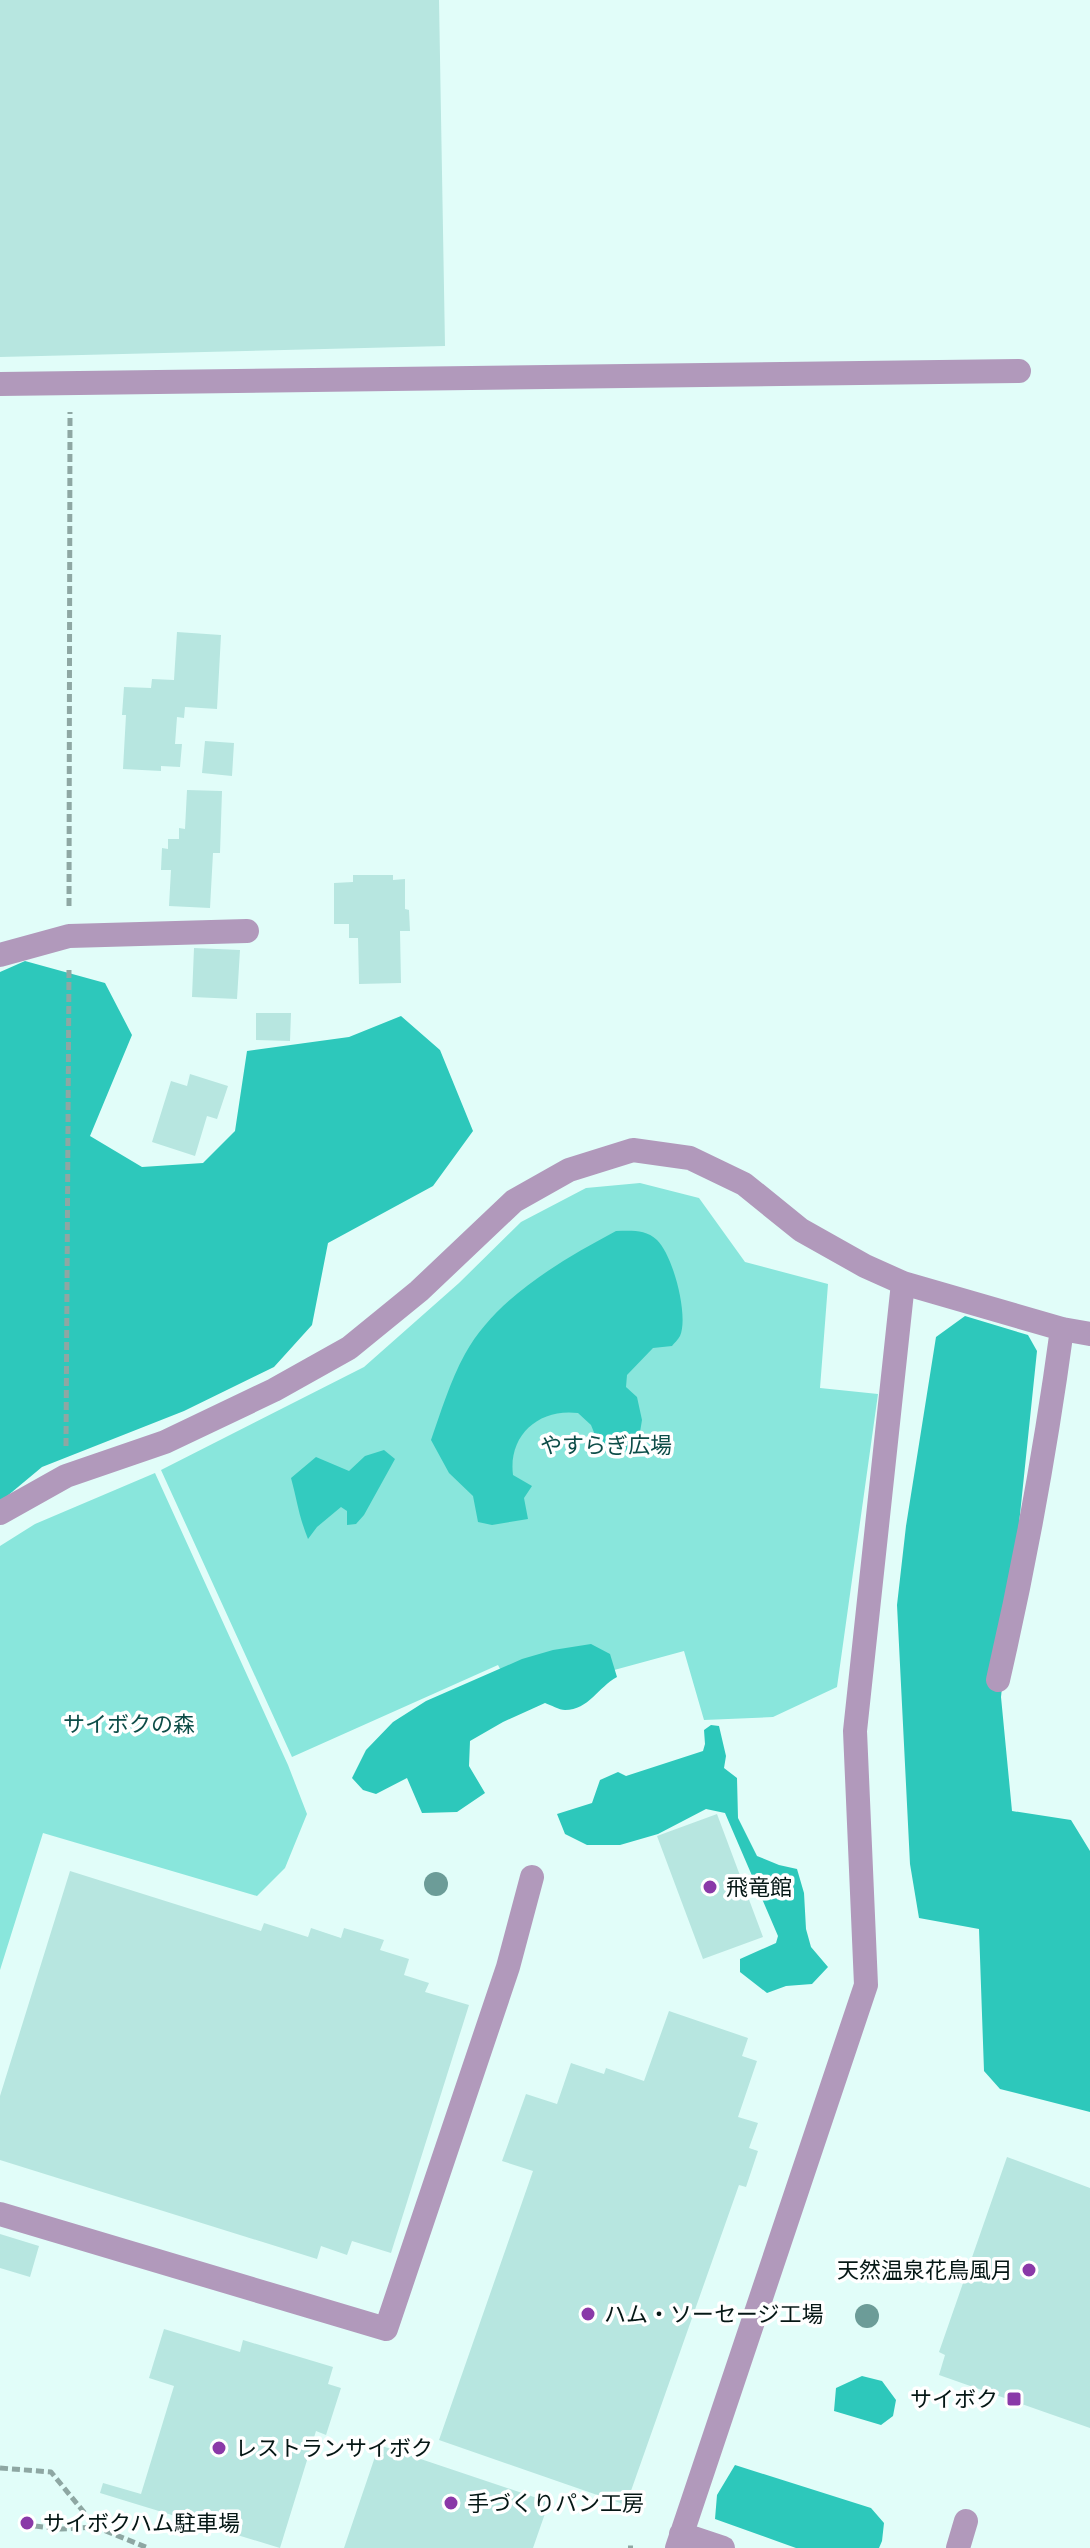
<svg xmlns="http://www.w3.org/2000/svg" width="1090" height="2548" viewBox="0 0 1090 2548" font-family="Helvetica,'Noto Sans JP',sans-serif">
  <rect width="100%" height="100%" fill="#e1fdf9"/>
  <path fill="#89e6dc" d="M640 1183 699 1198 745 1262 828 1284 820 1388 878 1394 837 1687 773 1717 704 1720 684 1651 515 1697 498 1665 292 1757 161 1470 364 1367 459 1283 521 1222 586 1188Z
    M155 1473 288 1765 307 1814 285 1868 257 1896 43 1833 0 1970V1546L35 1524Z"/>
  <path fill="#2dc8bb" d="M25 961 105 983 132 1035 90 1136 142 1167 203 1163 235 1131 247 1051 349 1037 401 1016 440 1050 473 1131 433 1186 328 1243 312 1325 274 1367 184 1411 42 1467 0 1502V972Z
    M965 1316 1028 1335 1037 1351 1001 1697 1012 1811 1071 1820 1090 1851V2112L1000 2089 984 2071 979 1929 919 1918 910 1864 897 1605 906 1526 936 1337Z
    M591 1644 610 1654 617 1677C598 1687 589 1710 565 1710 559 1710 551 1705 545 1703L503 1722 470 1741 469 1766 485 1793 457 1812 422 1813 407 1778 376 1794 363 1790 352 1778 366 1750 393 1722 426 1701 522 1659 553 1650Z
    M711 1725 719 1726 726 1756 724 1768 737 1778 738 1818 757 1856 779 1865 797 1869 804 1893 806 1929 811 1947 828 1967 812 1984 786 1986 767 1993 740 1972V1959L776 1943 778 1936 725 1813 706 1809 658 1834 620 1845H587L565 1834 557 1814 592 1803 600 1780 618 1772 626 1776 703 1751 705 1744 704 1730Z
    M862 2376 882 2381 896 2400 893 2416 881 2425 834 2411 836 2388Z
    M735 2465 871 2508 884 2523 882 2541 879 2548H796L715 2519 717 2495Z"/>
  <path fill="#33cbbf" d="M616 1231C631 1231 645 1229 657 1240 673 1255 689 1316 680 1336 678 1340 674 1343 672 1346L653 1348 627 1375 626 1387 637 1397 642 1420 638 1444 624 1451 607 1454 599 1445 591 1425 578 1413C539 1408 508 1435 513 1475L532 1486 524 1498 528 1519 492 1525 478 1522 473 1496 449 1473 431 1440C441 1412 450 1381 465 1354 496 1298 560 1261 616 1231Z
    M384 1450 395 1459 364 1515 356 1524 347 1525V1511L341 1507 317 1527 308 1539C299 1517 297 1500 291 1478L316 1457 349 1471 365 1456Z"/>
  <path fill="#b7e6e0" d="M0 0H439L445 346 0 357Z
    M177 632 221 635 217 709 185 707 184 718 177 717 175 744H182L180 767 161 766V771L123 769 126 715H122L124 687 151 688 152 679 174 680Z
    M205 741 234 743 232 776 202 773Z
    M187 790 222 791 220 853H213L210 908 169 906 171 870H161L162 848 168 849V839H179V828L185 829Z
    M353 875H393V880L405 879V909L409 910 410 931H400L401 983 359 984 358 938H349V924H334V883L353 882Z
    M194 948 240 950 237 999 192 997Z
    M256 1013H291L290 1041 256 1040Z
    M190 1074 228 1086 217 1119 207 1116 195 1156 152 1142 171 1081 187 1086Z
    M717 1814 763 1937 703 1959 657 1836Z
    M70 1871 261 1931 264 1923 308 1937 311 1928 341 1938 344 1928 384 1940 380 1950 409 1959 404 1975 429 1983 425 1992 469 2005 391 2253 352 2241 347 2255 321 2246 317 2259 0 2160V2096Z
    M669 2011 748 2038 742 2056 757 2061 738 2117 758 2123 749 2148 758 2151 746 2187 739 2185 626 2505 439 2440 533 2171 502 2161 526 2094 557 2104 571 2063 604 2074 606 2068 644 2081Z
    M1007 2157 1090 2188V2428L939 2375 945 2355 939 2352Z
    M0 2234 39 2246 30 2277 0 2268Z
    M164 2329 240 2352 243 2340 333 2367 328 2384 341 2388 326 2435 316 2431 280 2548 100 2493 103 2483 141 2494 174 2386 149 2378Z
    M379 2445 549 2502 533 2548H344Z"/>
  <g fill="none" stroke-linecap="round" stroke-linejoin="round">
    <path stroke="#8ea7a3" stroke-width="5" stroke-dasharray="8 4" stroke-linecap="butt" d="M69 906 70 412
      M66 1446 69 968
      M0 2468 51 2472 96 2527 148 2548
      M35 2526 61 2529 95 2527
      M628 2548H633"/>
    <path stroke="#b199bb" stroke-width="24" d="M0 384 1019 371
      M0 955 69 936 247 931
      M0 1513 66 1476 165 1442 274 1390 349 1348 419 1291 514 1201 569 1170 633 1150 690 1158 744 1184 801 1230 865 1266 903 1283 1062 1329 1090 1334
      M998 1680C1025 1563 1046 1447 1062 1329
      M0 2214 386 2329 508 1967 532 1877
      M681 2534 723 2548
      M677 2548 866 1985 855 1731 903 1283
      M958 2548 966 2521"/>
  </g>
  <g fill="#6c9c98">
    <circle cx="436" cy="1884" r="12"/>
    <circle cx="867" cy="2316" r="12"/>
  </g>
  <g fill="#8a39a8" stroke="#fff" stroke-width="3">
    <circle cx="710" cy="1887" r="8"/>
    <circle cx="1029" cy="2270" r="8"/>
    <circle cx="588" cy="2314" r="8"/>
    <rect x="1006" y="2391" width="16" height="16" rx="4"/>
    <circle cx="219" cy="2448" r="8"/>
    <circle cx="451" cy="2503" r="8"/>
    <circle cx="27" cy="2523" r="8"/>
  </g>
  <g text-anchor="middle" stroke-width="7" stroke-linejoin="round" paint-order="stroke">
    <g font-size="22" fill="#0d4d48" stroke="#fff">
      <text x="606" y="1453">やすらぎ広場</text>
      <text x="129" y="1732">サイボクの森</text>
    </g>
    <g font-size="22" fill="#051715" stroke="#fff" text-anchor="start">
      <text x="726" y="1895">飛竜館</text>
      <text x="1013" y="2278" text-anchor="end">天然温泉花鳥風月</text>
      <text x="604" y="2322">ハム・ソーセージ工場</text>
      <text x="998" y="2407" text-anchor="end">サイボク</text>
      <text x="235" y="2456">レストランサイボク</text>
      <text x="467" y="2511">手づくりパン工房</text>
      <text x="43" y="2531">サイボクハム駐車場</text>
    </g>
  </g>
</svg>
